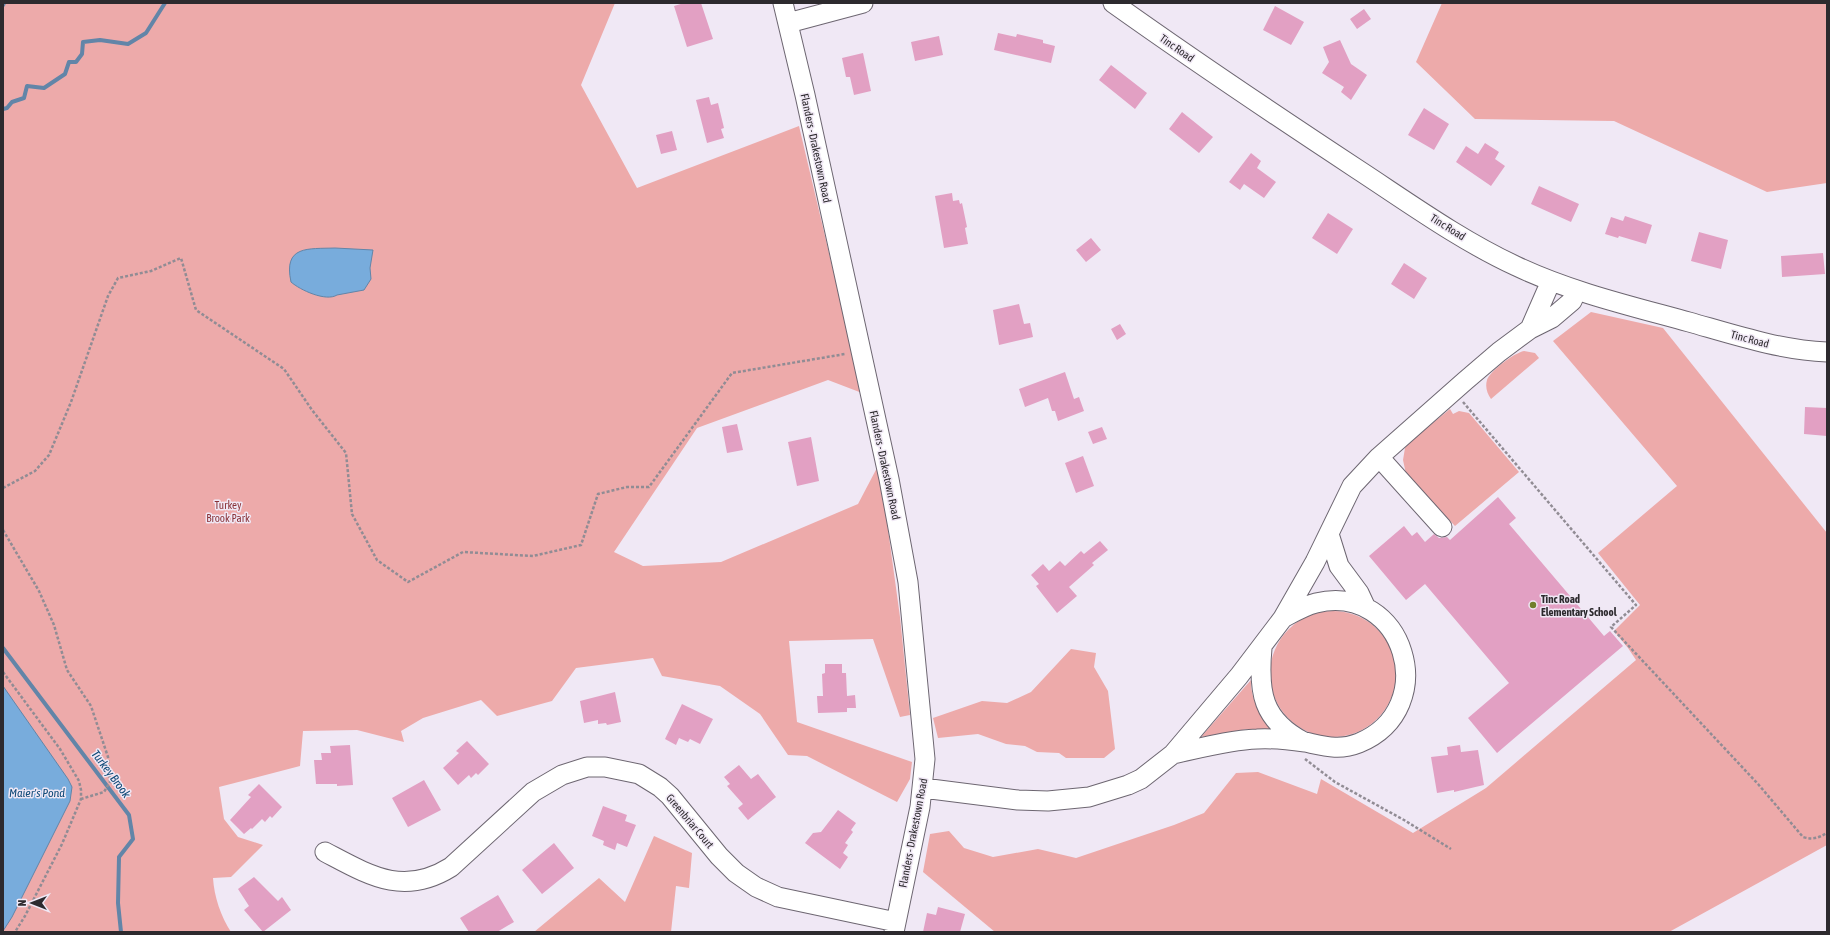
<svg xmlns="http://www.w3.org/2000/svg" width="1830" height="935" viewBox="0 0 1830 935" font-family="'Asap Condensed',sans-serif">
  <rect width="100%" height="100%" fill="#f0e8f5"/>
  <path fill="#edaaaa" d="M3 3H615L581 85 637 188 799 126 862 393 828 380 697 428 614 552 643 566 721 562 858 504 879 464 900 617 910 715 900 717 873 639 789 641 797 722 912 762 910 779 897 802 807 756 788 755 760 714 720 686 662 676 653 658 576 668 552 701 497 716 481 700 423 718 401 731 404 742 357 730 303 731 300 766 219 787 224 819 238 837 263 845 231 877 213 878C214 896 221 917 231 932H3Z
    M1442 3H1827V183L1767 192 1614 121 1475 119 1416 62Z
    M1591 312 1663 328 1827 533V845L1669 932H995L923 872 930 834 949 831 964 848 993 857 1038 849 1076 858 1174 825 1204 813 1236 773 1258 772 1317 794 1321 779 1413 833 1486 788 1636 660 1628 648 1614 631 1640 605 1598 553 1677 486 1553 341Z
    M1524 351 1535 353 1539 358 1491 399C1487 393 1485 387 1487 380 1490 371 1514 353 1524 351Z
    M1450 409 1453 414 1459 411 1469 413 1519 472 1455 526 1406 474 1403 460 1405 448 1408 443Z
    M1270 674a63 63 0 1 1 126 0a63 63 0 1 1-126 0Z
    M1071 649 1096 653 1094 667 1108 691 1115 749 1104 758H1066L1059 753 1037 752 1025 746 1006 744 978 734 938 738 933 718 982 701 1007 703 1031 692Z
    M1251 680C1250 699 1261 714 1271 730L1248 729 1201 737Z
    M654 836 692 853 689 888 676 886 671 932H534L599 878 625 902Z"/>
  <path fill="#78acdc" stroke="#6285a8" d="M335 248 373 250 370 268 371 279 364 290 337 295C326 302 300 290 291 282 283 245 308 249 335 248Z
    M3 686 68 779 72 787 70 801 12 917 3 931Z"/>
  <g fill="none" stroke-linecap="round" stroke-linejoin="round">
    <path stroke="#6285a8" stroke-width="4" d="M3 5 4 3
      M3 109 7 108 12 102 24 98 27 86 44 88 65 74 69 62H76L82 54 83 42 100 40 128 44 146 33 165 3
      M3 648 129 815 133 839 119 857 118 903 121 932"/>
  </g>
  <path fill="#e2a0c3" d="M684 3H701L713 39 687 47 674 6Z
    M1275 6 1304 22 1291 45 1263 30Z
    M1364 9 1371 19 1357 29 1350 19Z
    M998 33 1016 37 1017 34 1043 40V43L1055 46 1051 63 994 50Z
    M939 36 943 55 915 61 911 42Z
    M1340 40 1351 64 1367 75 1351 100 1341 92 1344 87 1322 73 1329 62 1323 47Z
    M863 53 871 91 854 95 850 77H846L842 58Z
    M1111 65 1147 93 1135 109 1099 80Z
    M709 97 711 105 718 103 724 128 721 129 724 138 707 143 696 100Z
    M1424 108 1449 124 1434 150 1408 135Z
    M1182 112 1213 137 1199 153 1169 129Z
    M672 131 677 150 661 154 656 135Z
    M1485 143 1499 152 1495 159 1505 166 1491 186 1456 162 1466 146 1478 154Z
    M1251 153 1261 161 1257 168 1276 182 1264 198 1244 184 1240 190 1229 182Z
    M1539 186 1579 204 1571 222 1531 204Z
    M952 193 953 201 959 200 960 204 962 203 967 227 965 228 968 244 944 248 935 196Z
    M1328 213 1353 229 1337 254 1312 238Z
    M1625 216 1652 225 1646 244 1619 236 1618 238 1605 234 1611 217 1623 221Z
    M1699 232 1728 240 1721 269 1691 261Z
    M1091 238 1101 250 1086 262 1076 250Z
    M1823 253 1825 274 1782 277 1781 256Z
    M1404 263 1427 278 1414 299 1391 284Z
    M1019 304 1024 324 1030 323 1033 337 999 345 993 310Z
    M1120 324 1126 334 1117 340 1111 329Z
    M1065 372 1074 399 1079 397 1084 411 1058 421 1055 411H1052L1048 398 1025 407 1019 389Z
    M1805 407 1827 408V436L1804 434Z
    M737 424 743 450 727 453 722 427Z
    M1102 427 1107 439 1093 444 1088 432Z
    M811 437 819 481 797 486 788 442Z
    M1083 456 1094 486 1076 493 1065 463Z
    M1498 497 1516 518 1509 524 1604 636 1610 631 1623 646 1497 753 1468 718 1509 683 1425 584 1406 600 1369 556 1404 526 1412 536 1417 532 1425 542 1434 534 1439 538 1447 537 1450 540Z
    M1100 541 1108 550 1092 563 1094 565 1069 587 1077 596 1057 613 1036 586 1039 584 1031 575 1043 564 1049 571 1060 561 1065 566 1081 551 1084 554Z
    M825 664H842V673H846L847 696 855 695 856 708H847V712L818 713 817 696H823L822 674 825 673Z
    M615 692 621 722 607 725 606 723 598 724V720L584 723 580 701Z
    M682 704 713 719 700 744 690 739 688 742 679 738 676 745 665 739Z
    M467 741 489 764 478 775 476 773 471 778 469 775 458 785 443 768 459 753 456 751Z
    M350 745 353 785 337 786V784H316L314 760H322L321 753H331L330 746Z
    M1460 745 1461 752 1478 750 1484 785 1454 792V790L1437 793 1431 757 1448 755 1447 747Z
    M739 765 751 779 758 774 776 797 748 820 738 808 743 804 727 786 730 784 724 777Z
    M424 780 441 810 408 827 392 798Z
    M259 784 282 807 272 818 270 816 265 822 262 819 252 829 251 828 244 834 230 820 251 797 248 795Z
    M603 806 627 815 625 821 636 825 627 847 617 843 615 850 603 845 604 841 592 836Z
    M838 810 856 823 851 830 853 832 845 843 848 845 843 853 848 857 840 869 805 843 813 833 821 832Z
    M554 843 574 868 542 894 522 870Z
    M254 877 278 901 282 897 291 910 263 932 244 910 249 906 238 889Z
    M498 895 514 922 497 932H469L460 918Z
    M938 907 965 914 960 932H923L927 913 936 915Z"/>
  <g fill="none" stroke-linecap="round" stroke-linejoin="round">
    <g stroke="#6d6671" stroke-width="21">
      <path id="minor" d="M783 3 805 95 889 479 908 582 925 759 920 807 894 932
        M1113 3C1193 60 1275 115 1357 169 1409 203 1460 240 1516 266 1571 292 1631 306 1689 322 1735 335 1780 350 1827 352
        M788 23 863 3
        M1530 329 1551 281
        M1379 457 1442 527
        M1329 534 1339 566 1359 593 1366 608
        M1262 648C1258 692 1262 720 1304 742
        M1173 754C1201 748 1229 740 1257 739 1272 738 1290 740 1305 742 1324 746 1339 751 1359 743 1443 708 1404 582 1316 603 1304 606 1294 612 1283 618
        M923 788 1018 800 1048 801 1089 797 1128 785 1141 779 1173 754 1239 676 1283 618 1315 562 1352 486 1379 457 1465 381 1499 352 1530 329 1552 318 1572 301 1577 290
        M325 852C369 875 403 897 451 867L533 792 562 775 587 767H605L639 774 660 787 670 796 719 856 736 873 756 887 778 897 896 922"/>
    </g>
    <path stroke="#918c94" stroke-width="2.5" stroke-dasharray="3 2" stroke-linecap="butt" d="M1463 402 1636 605 1611 627 1758 784 1803 837C1813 840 1818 838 1827 833
      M3 488 35 471 49 455 71 402 108 296 118 278 151 271 181 258 196 310 284 369 312 410 346 453 352 514 377 560 408 582 463 552 533 556 581 545 598 494 627 487H649L732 373 845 354
      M3 530 39 591 54 625 67 670 91 706 108 757 110 782 104 792 81 799
      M3 672 60 749 79 781 81 790V799L62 844 25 916 15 932
      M1305 759 1335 782 1404 820 1451 849"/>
    <use href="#minor" stroke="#fff" stroke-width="19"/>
  </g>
  <circle fill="#717f2c" stroke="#f0e8f5" stroke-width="1.5" cx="1533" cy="605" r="4"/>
  <g text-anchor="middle" stroke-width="3" stroke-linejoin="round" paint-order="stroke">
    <g font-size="11" fill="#2d2a2e" stroke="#f0e8f5">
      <text transform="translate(1177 48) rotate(35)" y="4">Tinc Road</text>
      <text transform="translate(816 148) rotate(78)" y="4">Flanders - Drakestown Road</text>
      <text transform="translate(1448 227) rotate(32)" y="4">Tinc Road</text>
      <text transform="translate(1750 339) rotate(15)" y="4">Tinc Road</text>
      <text transform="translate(885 465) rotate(78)" y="4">Flanders - Drakestown Road</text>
      <text transform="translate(690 821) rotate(50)" y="4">Greenbriar Court</text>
      <text transform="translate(913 833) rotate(-79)" y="4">Flanders - Drakestown Road</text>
    </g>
    <g font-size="11" fill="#893238" stroke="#f0e8f5">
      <text x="228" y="509">Turkey<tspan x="228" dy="13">Brook Park</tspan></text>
    </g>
    <g font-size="11" font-weight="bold" fill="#2d2a2e" stroke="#f0e8f5" text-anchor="start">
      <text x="1541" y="603">Tinc Road<tspan x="1541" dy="13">Elementary School</tspan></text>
    </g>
    <g font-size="12" font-style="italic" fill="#0f4977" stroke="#f0e8f5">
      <text transform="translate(111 774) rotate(53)" y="4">Turkey Brook</text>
      <text x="37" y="797">Maier's Pond</text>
    </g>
  </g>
  <rect width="1830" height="935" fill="none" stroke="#2d2a2e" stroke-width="8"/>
  <g transform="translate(32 903) rotate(270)" stroke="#f0e8f5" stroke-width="3" paint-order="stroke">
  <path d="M0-3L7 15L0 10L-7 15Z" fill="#2d2a2e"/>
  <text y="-6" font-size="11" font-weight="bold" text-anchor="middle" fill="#2d2a2e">N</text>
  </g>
</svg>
